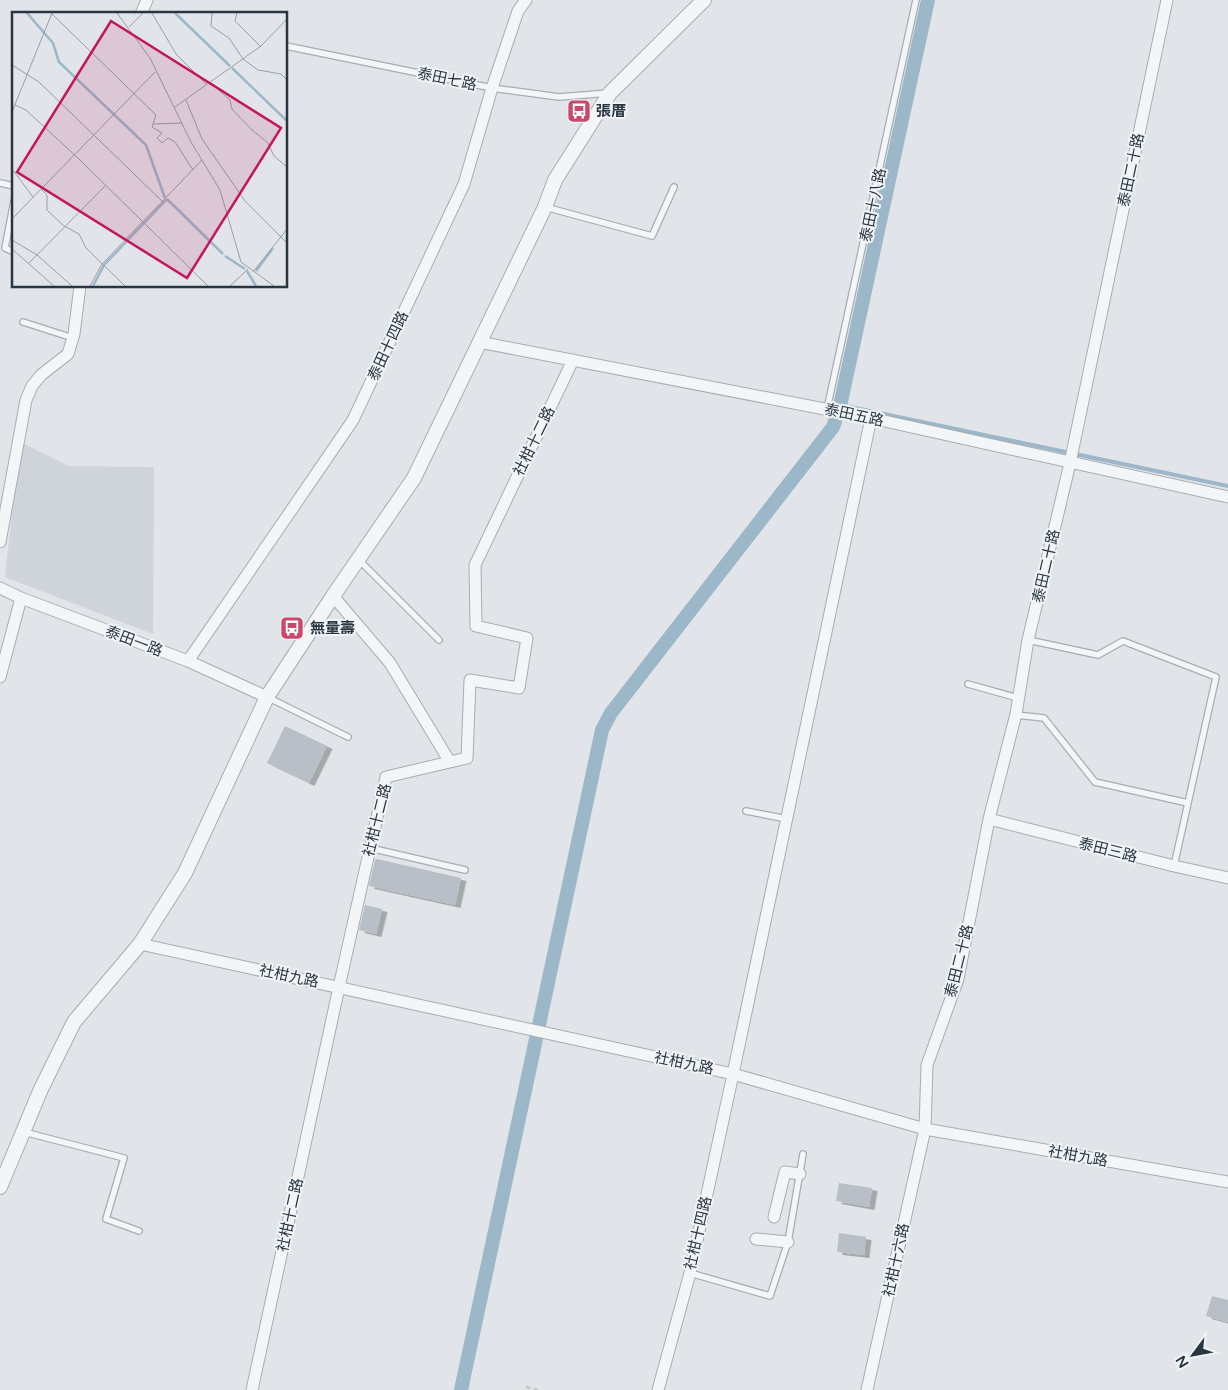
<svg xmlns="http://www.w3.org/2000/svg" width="1228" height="1390" viewBox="0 0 1228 1390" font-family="'Varela Round','Noto Sans TC',sans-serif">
  <defs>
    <filter id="shadow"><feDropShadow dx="5.5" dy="3" stdDeviation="0" flood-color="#0004"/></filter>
  </defs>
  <rect width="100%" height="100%" fill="#e1e5e9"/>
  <path fill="#cfd4db" d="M20 442 69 466 154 467 153 634 5 577Z"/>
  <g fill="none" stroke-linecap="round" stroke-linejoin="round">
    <path stroke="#9cb7c8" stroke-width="4" d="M841 405 1228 486"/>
    <path stroke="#9cb7c8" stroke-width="14" d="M840 406 928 0
      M461 1390 602 730 611 713 833 427 835 421"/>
  </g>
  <path fill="#b8bfc6" filter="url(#shadow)" d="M285 726 327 746 309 783 267 763Z
    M377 859 461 878 455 905 369 886 375 860Z
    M365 905 382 909 376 934 359 930Z
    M839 1183 872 1188 869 1207 836 1201Z
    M839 1233 866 1237 864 1255 837 1252Z
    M1212 1296 1228 1300V1322L1206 1316Z"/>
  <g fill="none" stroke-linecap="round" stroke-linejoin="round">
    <g stroke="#a6adb3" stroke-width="8">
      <path id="service" d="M286 46 492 88 559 97 609 93
        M0 183 14 186
        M14 201 5 248 14 252
        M545 207 652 236 674 187
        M23 322 73 338
        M827 409 916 0
        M359 560 439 640
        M1028 640 1098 655 1123 641 1216 677 1174 866
        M968 684 1018 698
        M267 697 348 737
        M1016 715 1044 718 1095 782 1188 803
        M746 811 787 819
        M370 848 465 870
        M24 1132 124 1158 106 1219 139 1231
        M690 1273 770 1296 788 1242 803 1154"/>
    </g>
    <g stroke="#a6adb3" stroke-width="13">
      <path id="minor" d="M141 14 147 0
        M479 342 871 418 1228 497
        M0 542 26 400 32 386 41 375 68 354 74 334 80 286
        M0 588 21 598 188 661 267 697
        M333 596 390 663 450 762
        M188 661 353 420 464 184 492 88 518 11 526 0
        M0 677 21 598
        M989 819 1174 866 1228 878
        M140 944 733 1074 925 1129 1228 1182
        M774 1217 785 1172 800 1174
        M756 1239 788 1242
        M252 1390 339 987 386 777 467 758 470 680 519 688 527 638 476 626 475 565 573 360
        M658 1390 690 1273 733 1074 871 418
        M867 1390 925 1129 927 1065 958 979 989 819 1016 714 1028 640 1070 463 1167 0"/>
    </g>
    <g stroke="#a6adb3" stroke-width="16">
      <path id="tertiary" d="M0 1187 41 1089 74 1022 140 944 185 873 267 697 333 596 414 478 545 207 555 180 610 93 704 0"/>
    </g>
    <path stroke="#bec3c7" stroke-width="2.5" stroke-dasharray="4 4" stroke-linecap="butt" d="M526 1387 538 1390"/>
    <use href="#service" stroke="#f3f5f7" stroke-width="5.5"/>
    <use href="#minor" stroke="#f3f5f7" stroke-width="11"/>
    <use href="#tertiary" stroke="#f3f5f7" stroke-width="14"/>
  </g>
  <defs>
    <g id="bus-square" transform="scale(1.25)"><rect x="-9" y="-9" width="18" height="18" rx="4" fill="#cb486d" stroke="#f0f4f7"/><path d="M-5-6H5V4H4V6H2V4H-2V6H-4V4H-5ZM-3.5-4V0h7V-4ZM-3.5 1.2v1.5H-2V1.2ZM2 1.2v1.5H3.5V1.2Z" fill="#fff"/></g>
  </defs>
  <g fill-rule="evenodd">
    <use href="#bus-square" x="579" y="111"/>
    <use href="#bus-square" x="292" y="628"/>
  </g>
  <g text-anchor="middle" stroke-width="4" stroke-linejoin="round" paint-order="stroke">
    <g font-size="15" fill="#293540" stroke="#f0f4f7">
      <text transform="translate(447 79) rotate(12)" y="5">泰田七路</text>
      <text transform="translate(1131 170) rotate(-78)" y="5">泰田二十路</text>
      <text transform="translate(873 205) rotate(-78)" y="5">泰田十八路</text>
      <text transform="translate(388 346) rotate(-65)" y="5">泰田十四路</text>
      <text transform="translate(854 415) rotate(12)" y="5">泰田五路</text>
      <text transform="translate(534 441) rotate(-64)" y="5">社柑十二路</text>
      <text transform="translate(1046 566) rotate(-77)" y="5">泰田二十路</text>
      <text transform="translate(134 641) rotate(21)" y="5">泰田一路</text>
      <text transform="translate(377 820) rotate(-76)" y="5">社柑十二路</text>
      <text transform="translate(1108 850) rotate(14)" y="5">泰田三路</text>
      <text transform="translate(959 961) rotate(-76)" y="5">泰田二十路</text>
      <text transform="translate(289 976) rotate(12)" y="5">社柑九路</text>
      <text transform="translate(684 1063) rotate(12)" y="5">社柑九路</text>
      <text transform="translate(1078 1156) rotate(10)" y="5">社柑九路</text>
      <text transform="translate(290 1215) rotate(-78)" y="5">社柑十二路</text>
      <text transform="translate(698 1233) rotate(-77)" y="5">社柑十四路</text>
      <text transform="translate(896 1260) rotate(-78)" y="5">社柑十六路</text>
    </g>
    <g font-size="15" font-weight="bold" fill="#293540" stroke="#f0f4f7" text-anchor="start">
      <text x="596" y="116">張厝</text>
      <text x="310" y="633">無量壽</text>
    </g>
  </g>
  <g transform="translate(12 12)">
    <rect width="275" height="275" fill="#e1e5e9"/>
    <path fill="none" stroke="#9cb7c8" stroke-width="2.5" d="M15 1 41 31 47 50 134 133 153 186M163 1 218 54M220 56 275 109M155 187 211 242M213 244 233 257M235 259 244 274M244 259 261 236M81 274 92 253 155 187"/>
    <path fill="none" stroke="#979fa5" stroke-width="1" d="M105 1 138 46 179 130 208 178 229 250 262 274M140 1 164 42 194 72M200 1 199 14 217 26 231 47 246 58 269 62 275 68M225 1 223 9 249 35M40 2 144 103 140 115 150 121 145 126 150 131 156 126 163 130 181 158M117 15 131 1M0 53 27 70 151 190M198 70 218 88 220 97 239 117 256 131 262 144 275 155M174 88 190 127 233 189 275 231M3 93 14 98 68 148 196 274M163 95 249 34 275 7M0 100 40 1M141 112 170 111M0 157 21 185M29 177 35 183V198L52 214 67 222 74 236 113 274M0 207 143 60M0 228 25 243 60 274M0 237 42 274M16 252 93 174M241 260 275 217M78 274 90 252 190 148M218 274 236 257"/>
    <path fill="#c2185b" fill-opacity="0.15" stroke="#c2185b" stroke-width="2.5" d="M99 9 269 116 175 266 5 160Z"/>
    <rect width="275" height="275" fill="none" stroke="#293540" stroke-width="2.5"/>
  </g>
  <g transform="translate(1193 1355) rotate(238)" stroke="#f0f4f7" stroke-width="4" paint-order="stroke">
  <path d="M0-4L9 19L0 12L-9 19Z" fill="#293540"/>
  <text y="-8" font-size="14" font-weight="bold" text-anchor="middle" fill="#293540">N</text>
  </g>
</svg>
